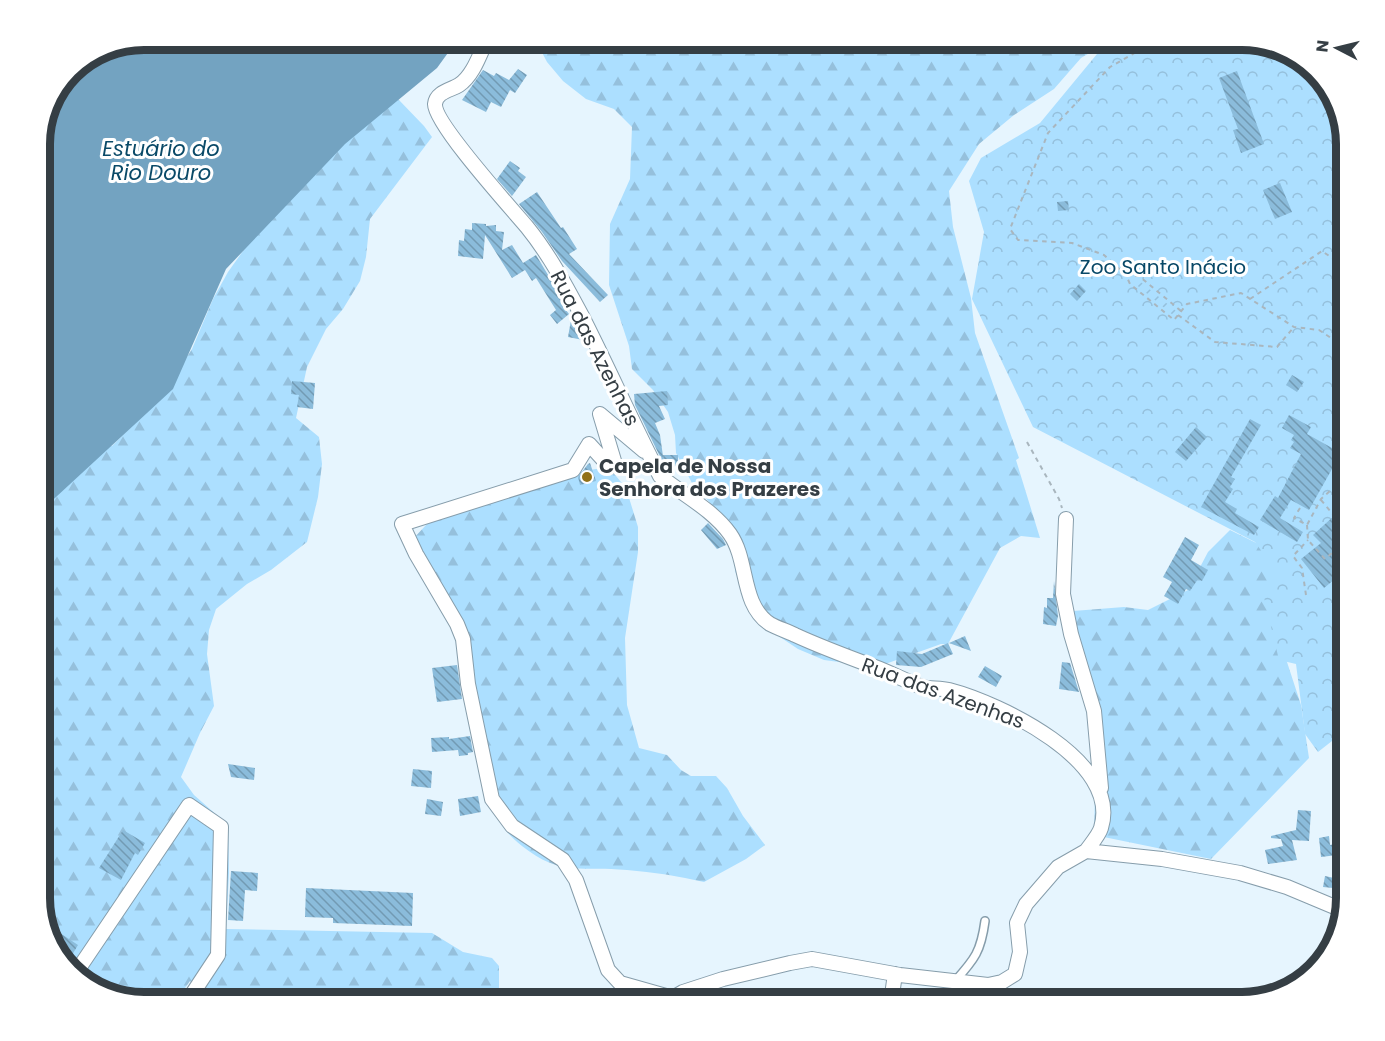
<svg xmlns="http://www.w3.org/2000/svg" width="1385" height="1041" viewBox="0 0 1385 1041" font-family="Poppins,sans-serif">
  <defs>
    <pattern id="forest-firs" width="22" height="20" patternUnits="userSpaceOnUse" patternTransform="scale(1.5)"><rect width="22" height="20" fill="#acdfff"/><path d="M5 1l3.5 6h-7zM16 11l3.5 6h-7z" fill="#95c0dc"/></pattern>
    <pattern id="park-crowns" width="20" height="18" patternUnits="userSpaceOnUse" patternTransform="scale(1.5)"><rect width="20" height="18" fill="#acdfff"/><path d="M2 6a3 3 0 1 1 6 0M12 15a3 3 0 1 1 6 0" fill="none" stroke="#95c0dc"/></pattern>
    <pattern id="garden-furrows" width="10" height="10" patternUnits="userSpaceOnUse" patternTransform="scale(1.5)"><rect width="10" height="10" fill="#acdfff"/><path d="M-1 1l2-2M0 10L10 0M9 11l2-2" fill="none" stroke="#95c0dc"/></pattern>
    <pattern id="building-back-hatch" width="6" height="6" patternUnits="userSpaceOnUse" patternTransform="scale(1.5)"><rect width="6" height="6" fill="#8bbcdb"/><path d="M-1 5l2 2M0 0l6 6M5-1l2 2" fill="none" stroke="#729ab3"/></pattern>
  </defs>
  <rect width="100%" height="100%" fill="#e6f5fe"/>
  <path fill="url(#forest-firs)" d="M535 39H1113L1081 58 1054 89 1014 115 979 144 949 191 953 227 971 298 975 333 1019 458 1016 460 1040 538 1021 536 1000 548 948 644H941L877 667 824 660 798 649 780 637 761 619 745 595 735 571 734 541 722 516 692 483 676 453 675 435 668 412 653 390 632 369 629 346 609 285 610 224 630 179 632 127 614 109 586 99 563 81 547 62Z
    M398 99 424 126 432 137 370 219 366 257 360 281 343 309 326 329 307 367 296 418 319 437 322 464 318 497 307 542 271 570 247 584 216 609 209 630 207 654 214 706 200 733 181 777 194 795 228 825 229 873 226 929 432 933 463 952 492 958 499 966V1002H209L190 981 175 1002H143L80 980 50 944 39 904V483L90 445 112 446 154 403 176 374 192 349 213 299 228 272 263 223 346 139Z
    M596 469 611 470 626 488 638 527V552L625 638 627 705 639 748 667 755 681 770 691 776H716L727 788 743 816 765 845 746 859 704 882C679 876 653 872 627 870 582 866 561 877 522 846 509 835 504 830 497 815L459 619 412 540 443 507 560 475Z
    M1230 530 1303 566 1273 619 1301 705 1309 758 1211 859 1094 835 1097 712 1073 611 1124 607 1148 610 1188 590 1208 552Z"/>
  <path fill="url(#park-crowns)" d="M1125 39H1242L1305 61 1335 98 1346 143V730L1318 752 1305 734 1296 664 1279 660 1263 593 1279 576 1255 542 1033 427 972 299 984 232 969 181 981 158 1040 123 1097 54Z"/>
  <path fill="url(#garden-furrows)" d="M1137 279 1176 311 1173 315 1133 282Z"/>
  <path fill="#73a3c1" d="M144 39H458L437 68 345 144 226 269 173 389 43 509 39 510V137L50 98 74 65Z"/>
  <path fill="url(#building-back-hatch)" d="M518 69 527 75 515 93 510 90 501 107 491 102 486 112 462 100 483 70 494 76 496 73 509 80Z
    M1237 71 1264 144 1241 153 1233 130 1238 129 1219 78Z
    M510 161 520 168 518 171 526 177 512 196 497 179Z
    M1280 183 1292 212 1275 219 1263 190Z
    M537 192 561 228 563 227 577 249 569 254 608 295 600 302 562 261 542 232 519 204Z
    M1068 201 1069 210 1058 211 1057 202Z
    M472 223 486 224V226L496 225V231L504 232 502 250 512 245 523 263 536 255 562 298 567 307 565 309 569 314 557 324 550 315 556 310 536 278 532 281 525 270 512 278 485 235 483 259 458 256 459 240 464 241 465 229 472 230Z
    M1079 284 1086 291 1077 301 1070 294Z
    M571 320H574L583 340 568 337Z
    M1292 375 1304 382 1297 392 1286 385Z
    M292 381 315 383 313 409 297 407 299 395 291 394Z
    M667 391 668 405 659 406 665 419 655 423 660 435 664 463 663 455H678V466L665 467 635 405 634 394Z
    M1289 415 1311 427 1307 434 1341 453 1309 510 1291 500 1280 518 1303 532 1297 542 1260 520 1275 496 1278 498 1301 454 1290 448 1294 442 1291 440 1294 435 1282 428Z
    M1250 419 1261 425 1231 477 1235 479 1230 487 1233 489 1225 502 1237 509 1235 513 1259 527 1254 535 1201 507Z
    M1196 427 1207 437 1186 461 1175 452Z
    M590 463 596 481 580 485 578 477 588 464Z
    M1346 505V570L1324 588 1301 559 1321 543 1313 535Z
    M708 523 723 539 726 545 717 549 701 530Z
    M1185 537 1199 545 1191 560 1208 570 1202 581 1198 579 1190 591 1186 589 1178 604 1164 596 1172 582 1163 577Z
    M1054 581 1058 616 1056 626 1043 624 1044 607 1047 608V598H1053Z
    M965 636 971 651 949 643Z
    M948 643 953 654 921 667 896 665 897 651 922 654Z
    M1062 662 1070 663 1079 692 1059 689Z
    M457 665 462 699 437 702 432 668Z
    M985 666 1002 676 996 687 978 677Z
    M470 736 473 752 468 753V755L459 756 458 750 432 752 431 738 449 737V739Z
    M228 764 255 768 254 780 231 777Z
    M413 769 432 771 431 788 411 786Z
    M478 796 481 812 460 816 458 799Z
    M427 799 443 802 441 816 425 814Z
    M1298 810 1311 811 1309 841 1292 840 1297 860 1268 864 1265 850 1283 846 1281 839 1271 838V836L1296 830Z
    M123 830 145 843 138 855 135 853 121 880 99 868Z
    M1329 836 1330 845 1335 844 1337 855 1321 857 1319 838Z
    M231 871 258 873 257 891 245 890 243 921 228 920Z
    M1325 876 1334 878 1333 888 1323 887Z
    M306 888 413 893 412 926 333 923V918L305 917Z
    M60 933 78 945 72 955 53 944Z"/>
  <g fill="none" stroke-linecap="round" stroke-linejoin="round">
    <g stroke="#869dab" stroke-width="10">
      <path id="lane" d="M955 981C975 959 981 951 985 921"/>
    </g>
    <g stroke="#869dab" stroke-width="16">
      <path id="street" d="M487 39C480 54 473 76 459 85 451 90 436 92 435 104 434 123 511 208 527 227 549 254 566 286 582 316 609 369 633 424 660 476 683 495 712 509 730 534 749 561 740 604 770 624 777 628 787 631 795 635 821 647 848 657 875 667 891 673 906 681 922 687 930 689 940 688 949 690 999 703 1122 761 1101 828 1099 835 1091 844 1086 851
        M644 451 600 414 615 464 610 467 589 444 573 470 402 524 416 554 457 624 463 639 468 684 492 799 512 826 563 860 576 880 608 970 620 983 673 998
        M1066 519 1063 594 1071 634 1094 711 1101 788
        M75 974 189 805 221 827 218 955 187 1002
        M666 1002 683 992 723 979 790 963 812 959 900 975 988 985 1002 982 1015 974 1020 952 1017 923 1026 904 1058 867 1086 851 1162 859 1240 873 1287 887 1342 910
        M891 1002 895 974
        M987 1002 988 985"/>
    </g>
    <path stroke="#a9b6be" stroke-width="2" stroke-dasharray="4.5 4.5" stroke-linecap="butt" d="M1159 39 1110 67 1048 133 1010 229 1018 240 1072 243 1104 255 1126 275 1130 284 1174 320 1187 304 1241 293 1294 327 1319 330 1346 348
      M1126 275 1139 276 1181 311
      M1250 299 1322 251 1345 267 1346 266
      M1178 315 1215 342 1277 347 1294 327
      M1027 442 1059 499 1062 508
      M1346 451 1340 467 1338 484 1346 493
      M1321 500 1346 530
      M1300 508 1294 518 1307 525 1321 499 1338 484
      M1307 525 1308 540 1325 559 1346 541
      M1306 595 1302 568 1293 556 1308 540"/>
    <use href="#lane" stroke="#fff" stroke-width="7"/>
    <use href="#street" stroke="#fff" stroke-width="14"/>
  </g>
  <circle fill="#927117" stroke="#fff" stroke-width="2" cx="587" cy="477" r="6"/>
  <g text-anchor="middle" stroke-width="6" stroke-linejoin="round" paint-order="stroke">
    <g font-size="20" fill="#084867" stroke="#fff">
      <text x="1163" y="274">Zoo Santo Inácio</text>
    </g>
    <g font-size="20" fill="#353e44" stroke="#fff">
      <text transform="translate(595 348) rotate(63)" y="7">Rua das Azenhas</text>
      <text transform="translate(943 693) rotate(20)" y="7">Rua das Azenhas</text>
    </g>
    <g font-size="20" font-weight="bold" fill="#353e44" stroke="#fff" text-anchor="start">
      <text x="599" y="473">Capela de Nossa<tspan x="599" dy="23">Senhora dos Prazeres</tspan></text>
    </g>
    <g font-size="21" font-style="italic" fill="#0a4a68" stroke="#fff">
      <text x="161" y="156">Estuário do<tspan x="161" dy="24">Rio Douro</tspan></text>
    </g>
  </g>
  <path d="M0 0H1385V1041H0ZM144 50H1242A94 94 0 0 1 1336 144V898A94 94 0 0 1 1242 992H144A94 94 0 0 1 50 898V144A94 94 0 0 1 144 50Z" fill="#fff" fill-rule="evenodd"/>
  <path fill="none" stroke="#353e44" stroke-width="8" d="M144 50H1242A94 94 0 0 1 1336 144V898A94 94 0 0 1 1242 992H144A94 94 0 0 1 50 898V144A94 94 0 0 1 144 50Z"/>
  <g transform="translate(1337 48) rotate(277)" stroke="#ffffff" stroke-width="4.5" paint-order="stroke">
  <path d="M0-4.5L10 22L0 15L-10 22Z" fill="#353e44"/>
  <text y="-9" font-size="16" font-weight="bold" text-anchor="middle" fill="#353e44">N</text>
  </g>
</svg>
